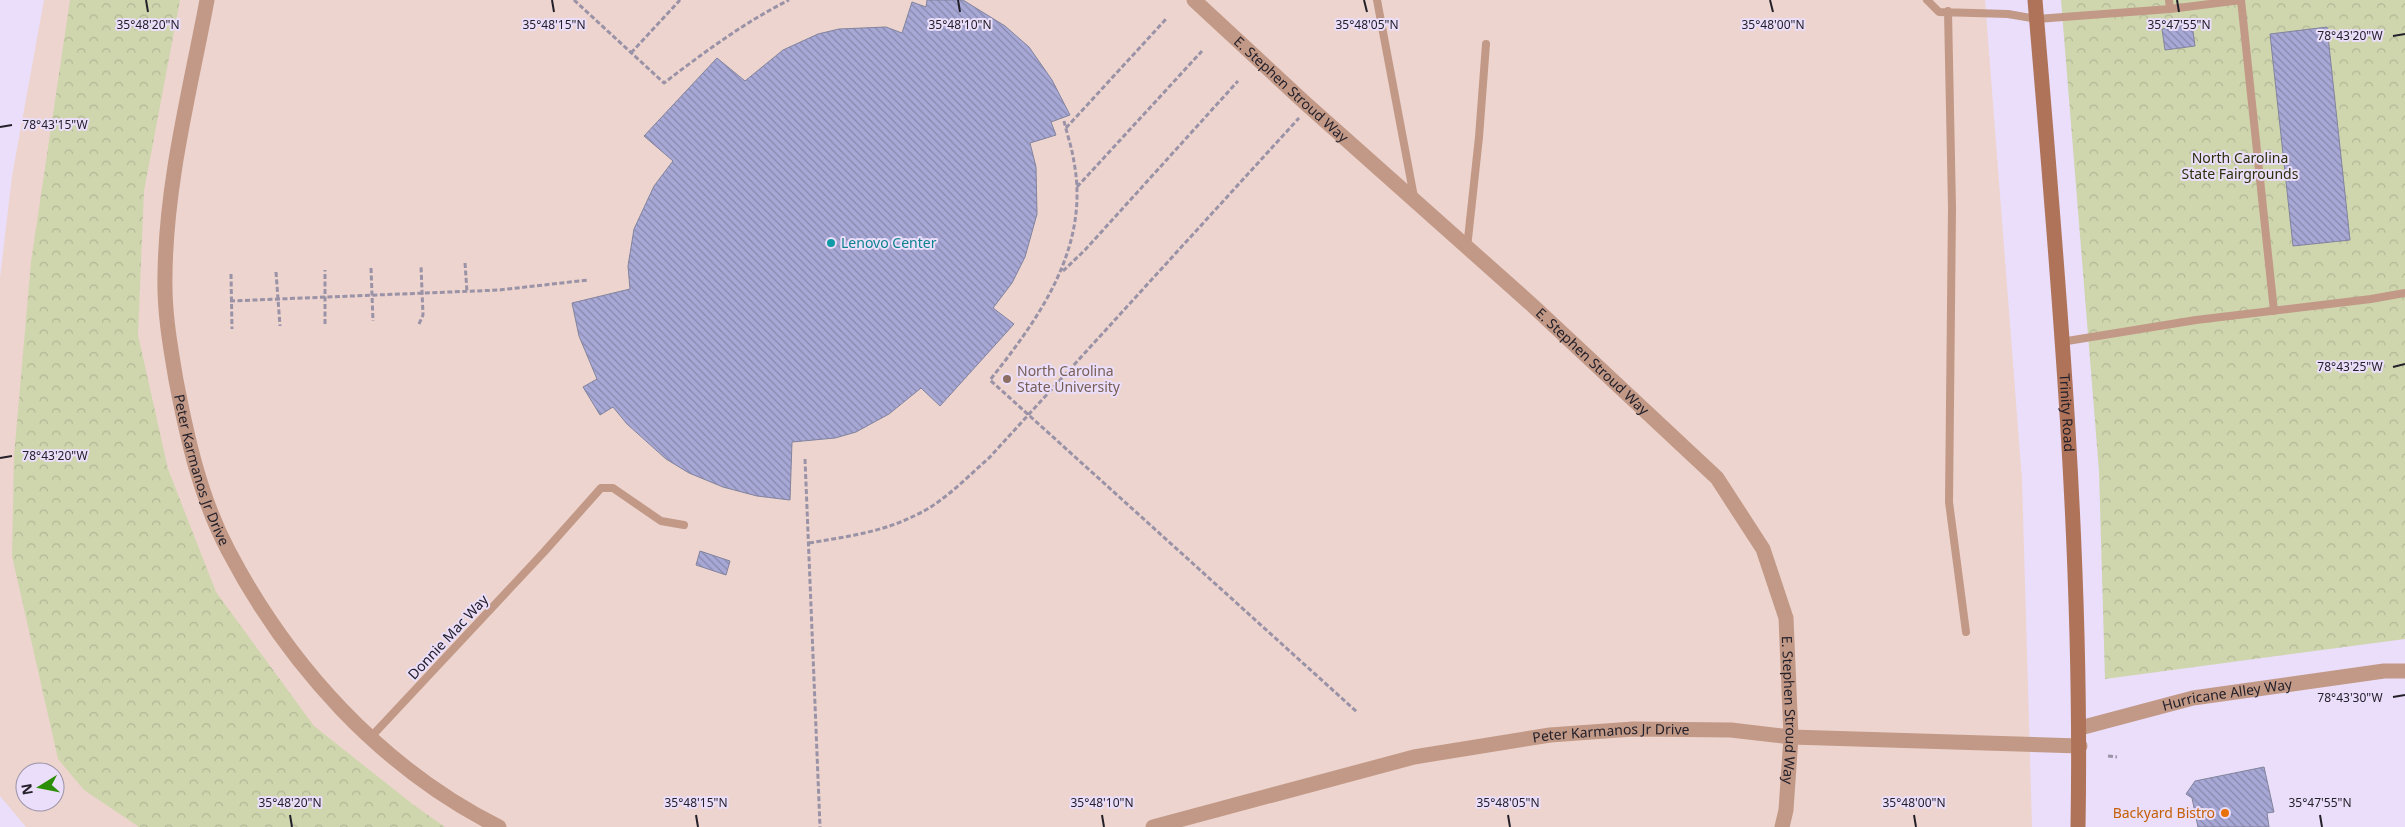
<svg xmlns="http://www.w3.org/2000/svg" width="2405" height="827" viewBox="0 0 2405 827" font-family="'Noto Sans',sans-serif">
  <defs>
    <pattern id="forest-crowns" width="20" height="18" patternUnits="userSpaceOnUse" patternTransform="scale(1.25)"><rect width="20" height="18" fill="#cfd6ae"/><path d="M2 6a3 3 0 1 1 6 0M12 15a3 3 0 1 1 6 0" fill="none" stroke="#b2b796"/></pattern>
    <pattern id="building-back-hatch" width="6" height="6" patternUnits="userSpaceOnUse" patternTransform="scale(1.25)"><rect width="6" height="6" fill="#a7a8d5"/><path d="M-1 5l2 2M0 0l6 6M5-1l2 2" fill="none" stroke="#8888ad"/></pattern>
  </defs>
  <rect width="100%" height="100%" fill="#eadefa"/>
  <path fill="#edd4ce" fill-rule="evenodd" d="M44 0H1985L2022 480 2032 827H26L0 796V278L12 176ZM25 772H55V802H25Z"/>
  <path fill="url(#forest-crowns)" d="M70 0H180L144 191 138 335 168 469 216 592 314 726 415 806 445 827H139L84 790 58 759 12 556 14 456 31 262Z
    M2061 0H2405V639L2105 679 2099 471Z"/>
  <path fill="url(#building-back-hatch)" stroke="#82839d" d="M927 0H963L1005 26 1029 47 1052 80 1070 115 1051 122 1056 135 1030 143 1036 167 1037 214 1025 257 1012 283 993 308 1014 324 940 406 921 388 889 414 856 432 835 438 792 442 790 500 757 496 723 487 689 473 666 459 627 424 613 407 600 415 583 387 597 379 579 336 572 303 630 289 628 266 634 229 654 186 673 161 644 136 717 58 745 81 783 50 818 34 839 29 886 27 902 33 912 2 926 7Z
    M2192 24 2195 46 2165 50 2162 29Z
    M2327 27 2350 240 2293 246 2270 34Z
    M700 551 730 561 726 575 696 565Z
    M2264 767 2274 812 2267 813 2269 827H2198L2192 798 2186 794 2195 781Z"/>
  <g fill="none" stroke-linecap="round" stroke-linejoin="round">
    <path stroke="#9a92a6" stroke-width="3" stroke-dasharray="5 2.5" stroke-linecap="butt" d="M574 0 664 83C703 53 745 22 789 0
      M631 53 680 0
      M1064 121C1067 134 1072 148 1074 162 1090 247 1040 317 990 380L1357 712
      M1066 128 1167 18
      M1077 187 1202 51
      M465 263 467 292
      M371 268 373 321
      M1063 271 1085 250 1238 81
      M276 272 280 326
      M231 274 232 329
      M230 301 499 290 588 280
      M325 324V270
      M419 324 423 315 421 266
      M805 459 820 827
      M809 543C845 537 883 532 916 515 944 502 966 478 989 458L1299 118
      M2108 756 2117 757"/>
    <path stroke="#c29987" stroke-width="8" d="M1377 0 1414 197
      M1927 0 1939 12 2008 14 2037 19 2170 9 2169 0
      M2241 0 2274 311
      M2170 9 2241 0
      M1948 11 1952 208 1949 502 1966 632
      M1467 248 1479 137 1486 44
      M2061 342 2196 320 2371 299 2405 293
      M370 738 544 552 601 488H613L661 521 684 525"/>
    <g stroke="#c29987" stroke-width="15">
      <path id="s1" d="M207 0C190 91 166 182 165 275 164 311 170 345 176 380 187 437 200 497 228 550 288 665 381 768 499 827"/>
      <path id="s2" d="M1194 0 1304 102 1532 305 1717 478 1763 549 1786 618 1791 737 1786 810 1782 827"/>
      <path id="s3" d="M2080 728 2193 698 2384 671H2405"/>
      <path id="s4" d="M1153 827 1414 757 1550 735 1633 729 1731 730 1791 737 2080 746"/>
    </g>
    <path stroke="#af7359" stroke-width="15" id="s5" d="M2035 0C2058 275 2083 551 2078 827"/>
  </g>
  <path fill="none" stroke="#24202a" stroke-width="2" d="M146 0 148 12M552 0 554 12M958 0 960 12M1364 0 1367 12M1770 0 1773 12M2177 0 2179 12M2393 36 2405 34M0 127 12 125M2393 367 2405 364M0 458 12 456M2393 697 2405 695M290 815 292 827M696 815 698 827M1102 815 1104 827M1508 815 1510 827M1914 815 1916 827M2320 815 2322 827"/>
  <circle fill="#0f9aa8" stroke="#eadefa" stroke-width="2" cx="831" cy="243" r="5"/>
  <circle fill="#8d6e63" stroke="#eadefa" stroke-width="2" cx="1007" cy="379" r="5"/>
  <circle fill="#e8710a" stroke="#eadefa" stroke-width="2" cx="2225" cy="813" r="5"/>
  <g text-anchor="middle" stroke-width="4" stroke-linejoin="round" paint-order="stroke">
    <g font-size="14" fill="#24202a" stroke="#eadefa">
      <text dy="5" stroke="none"><textPath href="#s2" startOffset="132">E. Stephen Stroud Way</textPath></text>
      <text dy="5" stroke="none"><textPath href="#s2" startOffset="538">E. Stephen Stroud Way</textPath></text>
      <text dy="5" stroke="none"><textPath href="#s5" startOffset="414">Trinity Road</textPath></text>
      <text dy="5" stroke="none"><textPath href="#s1" startOffset="478">Peter Karmanos Jr Drive</textPath></text>
      <text transform="translate(448 637) rotate(-47)" y="5">Donnie Mac Way</text>
      <text dy="5" stroke="none"><textPath href="#s3" startOffset="151">Hurricane Alley Way</textPath></text>
      <text dy="5" stroke="none"><textPath href="#s2" startOffset="958">E. Stephen Stroud Way</textPath></text>
      <text dy="5" stroke="none"><textPath href="#s4" startOffset="469">Peter Karmanos Jr Drive</textPath></text>
    </g>
    <g font-size="14" fill="#2c300b" stroke="#eadefa">
      <text x="2240" y="163">North Carolina<tspan x="2240" dy="16">State Fairgrounds</tspan></text>
    </g>
    <g font-size="14" fill="#0d838f" stroke="#eadefa" text-anchor="start">
      <text x="841" y="248">Lenovo Center</text>
    </g>
    <g font-size="14" fill="#785e54" stroke="#eadefa" text-anchor="start">
      <text x="1017" y="376">North Carolina<tspan x="1017" dy="16">State University</tspan></text>
    </g>
    <g font-size="14" fill="#c56008" stroke="#eadefa" text-anchor="end">
      <text x="2215" y="818">Backyard Bistro</text>
    </g>
  </g>
  <g font-size="12" text-anchor="middle" fill="#24202a" stroke="#eadefa" stroke-width="4" stroke-linejoin="round" paint-order="stroke">
    <text x="2179" y="29">35°47'55"N</text>
    <text x="148" y="29">35°48'20"N</text>
    <text x="554" y="29">35°48'15"N</text>
    <text x="960" y="29">35°48'10"N</text>
    <text x="1367" y="29">35°48'05"N</text>
    <text x="1773" y="29">35°48'00"N</text>
    <text x="2350" y="40">78°43'20"W</text>
    <text x="55" y="129">78°43'15"W</text>
    <text x="2350" y="371">78°43'25"W</text>
    <text x="55" y="460">78°43'20"W</text>
    <text x="2350" y="702">78°43'30"W</text>
    <text x="290" y="807">35°48'20"N</text>
    <text x="696" y="807">35°48'15"N</text>
    <text x="1102" y="807">35°48'10"N</text>
    <text x="1508" y="807">35°48'05"N</text>
    <text x="1914" y="807">35°48'00"N</text>
    <text x="2320" y="807">35°47'55"N</text>
  </g>
  <g transform="translate(40 787) rotate(260)"><circle r="24" fill="#eadefa" stroke="#9b92a7"/>
  <path d="M0-4L9 19L0 12L-9 19Z" fill="#2c8e07"/>
  <text y="-8" font-size="14" font-weight="bold" text-anchor="middle" fill="#24202a">N</text>
  </g>
</svg>
